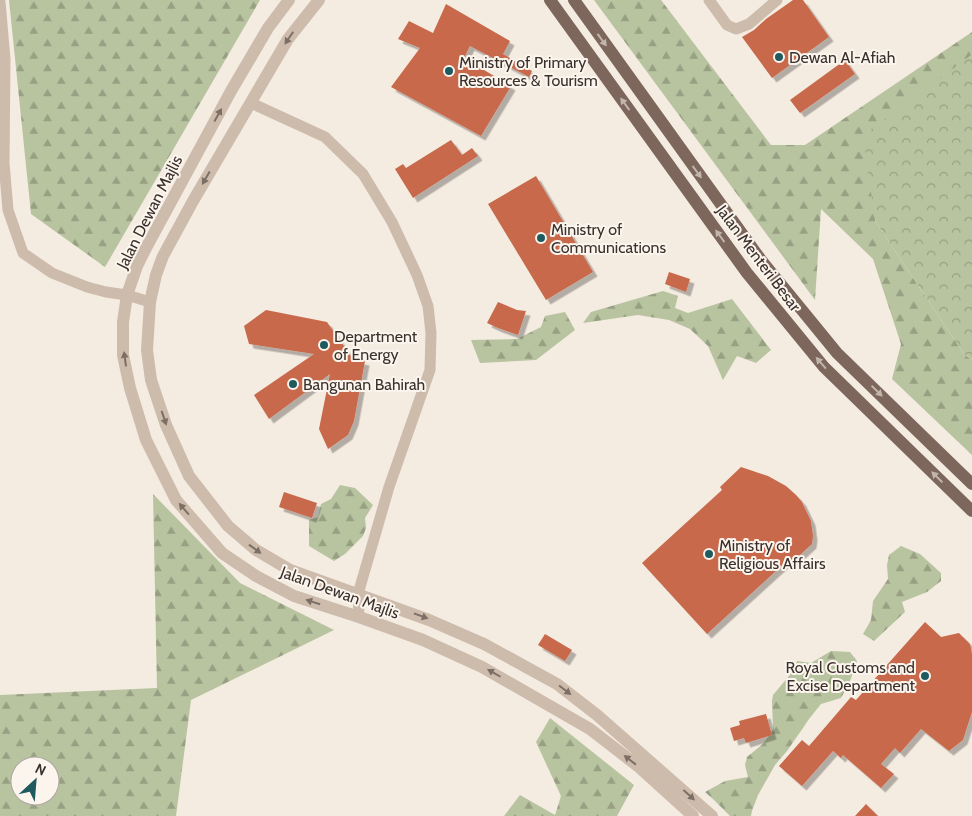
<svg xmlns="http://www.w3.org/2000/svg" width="972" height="816" viewBox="0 0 972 816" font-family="Cabin,sans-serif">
  <defs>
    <pattern id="forest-firs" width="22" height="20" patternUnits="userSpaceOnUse" patternTransform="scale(1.25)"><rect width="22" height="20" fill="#b8c4a0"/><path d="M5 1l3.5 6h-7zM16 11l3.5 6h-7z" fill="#97a083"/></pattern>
    <pattern id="park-crowns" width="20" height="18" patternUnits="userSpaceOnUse" patternTransform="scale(1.25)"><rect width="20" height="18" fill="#b8c4a0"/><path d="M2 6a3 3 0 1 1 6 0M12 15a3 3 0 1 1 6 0" fill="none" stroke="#97a083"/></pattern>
    <filter id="shadow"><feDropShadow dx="4.5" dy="4.5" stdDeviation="0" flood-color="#0004"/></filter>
  </defs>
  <rect width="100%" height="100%" fill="#f4ebe1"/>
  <path fill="url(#forest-firs)" fill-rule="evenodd" d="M9 0H260L105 267 31 214Z
    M594 0H661L771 145H805L972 32V55L966 59 875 221 964 354 972 360V455L892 379 901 344 873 259 821 209 815 300Z
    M663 291 678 296 675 308 688 313 732 299 771 350 756 363 737 356 723 380 708 346 690 329 669 320 638 315 583 323 591 312Z
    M565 312 575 330 536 360 480 363 471 340 517 339 541 327 545 316Z
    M340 485 355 488 373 505 365 518 366 528 363 536 345 554 334 561 309 546V520L318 517 321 504 331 499Z
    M153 494 240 583 334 630 191 700 176 816H0V695L157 688ZM20 766H50V796H20Z
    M901 546 920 554 941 573V581L927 592 902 602 905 612 874 641 863 634 871 620 873 601 888 579 887 565 889 555Z
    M831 651 850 652 857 661 850 681 841 698 821 704 809 719 787 751 775 765 758 795 752 811 751 816H730L714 800 705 792 725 781 748 777 745 765 747 757 764 743 773 729 772 701 773 695 794 670 797 661 811 663Z
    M550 718 634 785 617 816H504L520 795 555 815 561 796 536 742Z"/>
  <path fill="url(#park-crowns)" d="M972 55V360L964 354 875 221 863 135 966 59Z"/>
  <path fill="#c8694b" filter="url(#shadow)" d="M793 0H803L829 37 772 78 742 37 754 30 766 19Z
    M446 4 510 41 503 54 532 71 529 77 470 46 464 58 511 86 481 136 391 87 420 48 398 39 409 21 433 33Z
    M845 60 855 74 800 113 790 100Z
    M451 140 462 155 472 148 478 156 413 198 395 169 403 164 406 168Z
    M536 176 593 272 546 300 488 204Z
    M669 272 690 279 686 292 665 284Z
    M498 302 517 310 526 311 518 335 498 328 487 323Z
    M266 310 327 322 353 359 365 361 354 421 348 435 328 449 319 429 330 374 269 419 254 395 314 354 249 344 244 326Z
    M741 467 768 476 786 486 796 495 802 502 811 521 813 536 812 544 790 564 787 561 707 634 642 563 722 490 720 487Z
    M284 492 317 503 312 518 279 507Z
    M925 622 941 637 959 633 970 644 972 654V712L963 740 949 751 921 729 900 753 895 748 881 764 894 774 881 788 843 755 841 758 833 751 802 786 779 766 802 740 809 746 851 697 856 700Z
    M545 634 572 650 565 661 538 645Z
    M766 714 772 735 746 743 744 738 734 741 730 728 740 725 739 721Z
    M866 804 878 816H855Z"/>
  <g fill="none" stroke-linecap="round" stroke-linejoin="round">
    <path stroke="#cdbbac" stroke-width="11" d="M709 0 727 25 736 29 749 24 777 0
      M0 2 5 59 4 163 8 210 23 253 52 273 87 287 106 292 127 295 150 302
      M251 103 325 137 363 174 392 222 417 275 428 306 431 333 430 370 389 487 358 594 359 617"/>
    <path stroke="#cdbbac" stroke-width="12" d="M289 0 268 28 231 91 146 248 137 266 127 295 123 322V355L130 388 146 440 176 500 222 553 256 576 294 596 359 617 423 640 482 667 590 729 639 767 693 816
      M319 0 288 39 193 201 163 256 156 275 150 302 147 350 151 380 166 425 189 476 228 526 256 550 290 570 429 620 484 644 557 684 597 715 712 816"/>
    <path stroke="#7d675c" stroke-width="12" d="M550 0 747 273 824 367 972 511
      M574 0 761 260 837 353 972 484"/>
  </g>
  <defs><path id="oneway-solid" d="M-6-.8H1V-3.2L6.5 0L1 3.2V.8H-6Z" transform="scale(1.25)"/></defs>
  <g fill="#7d6f65">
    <use href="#oneway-solid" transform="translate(289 38) rotate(124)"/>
    <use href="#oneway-solid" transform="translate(218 115) rotate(-61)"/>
    <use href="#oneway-solid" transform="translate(206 178) rotate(120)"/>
    <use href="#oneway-solid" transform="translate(125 359) rotate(-98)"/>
    <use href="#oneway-solid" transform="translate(164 418) rotate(71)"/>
    <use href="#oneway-solid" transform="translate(184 509) rotate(-131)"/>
    <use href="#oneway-solid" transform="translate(255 549) rotate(36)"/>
    <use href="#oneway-solid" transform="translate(313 602) rotate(-162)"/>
    <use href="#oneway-solid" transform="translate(421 616) rotate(20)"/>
    <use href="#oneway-solid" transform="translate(494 673) rotate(-150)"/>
    <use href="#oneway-solid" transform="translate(565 690) rotate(37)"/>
    <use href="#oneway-solid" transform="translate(630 760) rotate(-142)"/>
    <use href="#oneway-solid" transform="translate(689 795) rotate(42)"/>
  </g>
  <g fill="#c2b5ac">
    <use href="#oneway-solid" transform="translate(602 40) rotate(54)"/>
    <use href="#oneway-solid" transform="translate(625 104) rotate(-126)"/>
    <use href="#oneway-solid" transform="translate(697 172) rotate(54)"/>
    <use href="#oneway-solid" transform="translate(720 236) rotate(-126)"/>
    <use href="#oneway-solid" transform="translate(821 363) rotate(-131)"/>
    <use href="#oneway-solid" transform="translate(877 391) rotate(44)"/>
    <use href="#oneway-solid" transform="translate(937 477) rotate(-136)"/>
  </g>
  <g fill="#1f5a5e" stroke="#fbf5ee" stroke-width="2">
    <circle cx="779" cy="57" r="5"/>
    <circle cx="449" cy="71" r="5"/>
    <circle cx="541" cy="238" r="5"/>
    <circle cx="324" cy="345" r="5"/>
    <circle cx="293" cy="384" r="5"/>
    <circle cx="709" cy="554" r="5"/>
    <circle cx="925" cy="676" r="5"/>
  </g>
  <g text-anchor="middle" stroke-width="4" stroke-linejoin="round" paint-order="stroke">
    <g font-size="16" fill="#3b302b" stroke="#fbf5ee" text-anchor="start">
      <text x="789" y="63">Dewan Al-Afiah</text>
      <text x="459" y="68">Ministry of Primary<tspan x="459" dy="18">Resources &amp; Tourism</tspan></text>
      <text x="551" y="235">Ministry of<tspan x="551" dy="18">Communications</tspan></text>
      <text x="334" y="342">Department<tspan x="334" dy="18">of Energy</tspan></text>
      <text x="303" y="390">Bangunan Bahirah</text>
      <text x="719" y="551">Ministry of<tspan x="719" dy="18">Religious Affairs</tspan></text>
      <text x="915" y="673" text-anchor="end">Royal Customs and<tspan x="915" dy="18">Excise Department</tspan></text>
    </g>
    <g font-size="16" fill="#3b302b" stroke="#fbf5ee">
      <text transform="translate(149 212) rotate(-63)" y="6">Jalan Dewan Majlis</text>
      <text transform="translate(759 258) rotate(53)" y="6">Jalan Menteri Besar</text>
      <text transform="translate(340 592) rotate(20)" y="6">Jalan Dewan Majlis</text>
    </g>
  </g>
  <g transform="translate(35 781) rotate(26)"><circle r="24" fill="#fbf5ee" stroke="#aea6a0"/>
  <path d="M0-4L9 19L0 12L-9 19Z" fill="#1f5a5e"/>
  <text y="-8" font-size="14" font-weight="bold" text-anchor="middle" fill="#3b302b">N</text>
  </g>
</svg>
